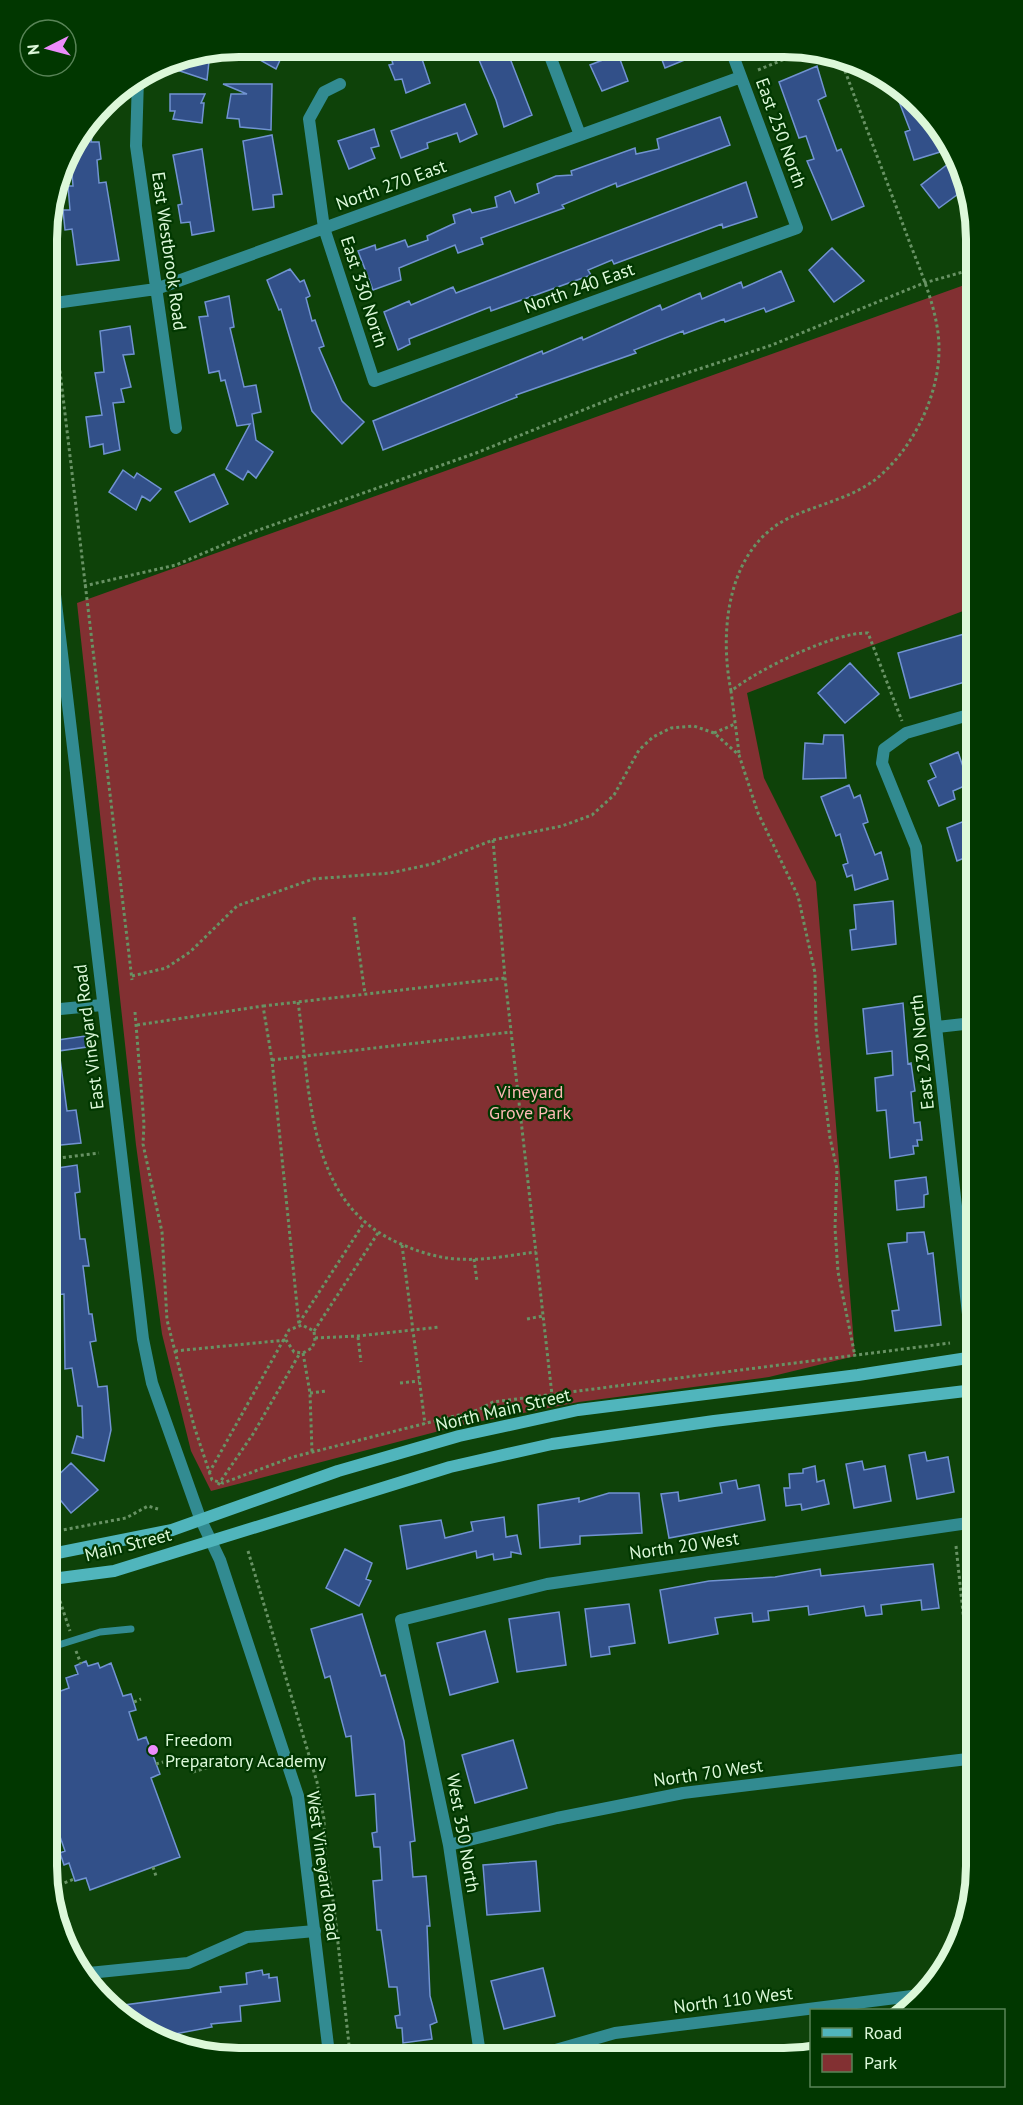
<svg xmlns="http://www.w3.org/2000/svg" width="1023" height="2105" viewBox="0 0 1023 2105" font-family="'PT Sans',sans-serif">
  <rect width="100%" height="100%" fill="#0e4209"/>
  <path fill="#823032" d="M970 283 971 608 747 693 764 778 816 882 855 1356 769 1377 579 1402 462 1425 211 1491 191 1451 162 1334 136 1145 77 603Z"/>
  <path fill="#325089" stroke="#7193d1" stroke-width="1.5" d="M237 47 239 46 286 47 276 69Z
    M474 48H509L513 59 511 61 532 115 504 127 496 100Z
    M406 49 409 58 420 53 430 83 406 93 402 79 395 80 389 65 393 64 390 55Z
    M658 49H684L687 59 665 68Z
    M210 52 207 80 174 69 179 58Z
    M618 54 628 81 602 91 590 65Z
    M817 66 826 96 818 100 837 151 841 149 864 206 832 220 807 161 814 159 806 136 799 138 779 82Z
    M223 84H272L271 130 240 127 239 119 227 118 231 94H247Z
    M893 86 911 94 953 148 914 160 905 132 910 130Z
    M170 94H205L201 103H204L202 123 173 119 175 111H170Z
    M465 104 477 134 460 142 457 133 427 143 428 148 401 158 391 131Z
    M96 115 91 142H99L101 159 97 160 99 183 106 182 119 260 77 265 72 229 65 230 63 210H70L68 186H73L70 149Z
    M720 117 730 145 617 187 616 183 562 205 564 208 481 238 483 244 458 253 455 245 399 268 401 280 373 290 358 251 375 245 376 250 405 240 408 247 428 240 427 236 455 223 453 215 470 209 472 213 497 207 495 197 510 191 515 203 539 193 537 184 556 176 572 175 571 171 635 148 636 154 659 149 657 139Z
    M374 129 379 146 371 148 375 158 349 169 338 141Z
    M272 135 282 194 273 195 274 207 253 210 243 141Z
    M202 149 214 231 192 235 190 222 181 223 178 205 182 204 173 155Z
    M953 160 969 186 939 208 921 185Z
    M746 182 757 217 723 228 722 224 614 264 612 260 588 270 591 275 491 311 490 307 409 339 410 344 398 350 384 312 409 301 411 305 453 287 456 293Z
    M832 248 864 281 834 302 809 270Z
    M290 269 300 282 304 280 310 296 306 298 312 321 315 320 324 346 319 348 342 401 364 422 342 444 312 411 281 309 279 310 267 280Z
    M781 271 794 301 766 312 764 308 725 322 724 319 684 334 683 331 634 350 636 353 516 395 517 397 383 450 373 421 542 351 543 354 582 337 583 340 660 305 662 310 700 293 702 299 741 282 743 288Z
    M229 296 234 327 230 328 244 387 256 385 261 412 252 414 256 440 273 452 256 478 248 471 243 480 226 469 250 424 237 426 225 380 221 381 219 371 209 373 199 317 208 316 205 302Z
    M130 326 134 354 123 355 131 387 121 389 124 402 113 403 120 450 104 454 103 444 90 447 86 417 102 415 95 373 104 372 100 331Z
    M123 470 134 478 137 473 161 489 150 501 142 496 136 510 109 492Z
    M214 474 228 504 190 522 175 492Z
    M971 632 972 680 910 698 898 653Z
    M850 663 879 694 845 723 818 693Z
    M824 735H843L846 778 803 779 805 743 823 744Z
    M958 752 969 784 953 791 955 799 939 806 928 781 936 777 930 764Z
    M849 785 854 798 860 795 868 822 863 824 875 855 881 852 888 879 855 890 852 875 847 877 843 865 848 863 840 834 836 836 821 797Z
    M972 818V855L957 861 947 828Z
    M893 901 896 944 852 950 850 930 856 929 854 905Z
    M903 1003 908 1064 911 1063 915 1091 911 1092 914 1123 920 1122 922 1140H917L918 1146H913L914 1154 890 1158 886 1110 877 1111 875 1078 893 1075 892 1051 867 1054 863 1009Z
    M85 1036 87 1047 59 1051 67 1111 76 1110 81 1143 51 1146V1041Z
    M77 1165 80 1192 75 1193 80 1239H85L89 1266H83L89 1314H92L96 1341 90 1342 98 1387 107 1386 111 1430 104 1461 72 1453 77 1436 83 1438 82 1406H78L72 1368 65 1369 64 1294 55 1295 51 1258V1169Z
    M926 1177 928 1194 924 1195V1207L897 1210 895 1181Z
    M924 1232 928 1254 933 1253 941 1325 895 1331 892 1311 899 1310 888 1244 907 1242V1233Z
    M925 1452 927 1461 948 1457 954 1492 917 1499 909 1455Z
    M862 1461 864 1470 885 1466 891 1501 854 1508 846 1464Z
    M71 1463 98 1490 71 1513 52 1490V1481Z
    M815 1466 817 1482 824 1480 829 1504 802 1510 801 1504 786 1506 784 1488H790L789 1474 803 1473V1469Z
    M736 1480 738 1489 759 1485 765 1520 669 1538 661 1494 678 1492 679 1501 722 1493 720 1483Z
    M609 1493H639L642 1533 580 1536V1544L540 1548 538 1505 579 1498V1502Z
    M504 1517 506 1537 517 1535 521 1554 511 1552V1557L494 1560 493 1554 477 1558 476 1551 407 1569 400 1526 441 1520 445 1538 473 1531 471 1522Z
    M345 1549 372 1563 366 1579 371 1581 359 1606 326 1588Z
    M933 1564 939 1608 922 1610 921 1600 881 1605 882 1614 866 1616 864 1606 809 1615 808 1606 768 1611 769 1620 753 1622 752 1613 715 1618 718 1634 669 1643 660 1590 709 1581 775 1577 820 1569 821 1576Z
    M629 1604 635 1643 609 1647 610 1654 591 1657 585 1609Z
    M559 1612 566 1665 517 1672 509 1619Z
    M362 1614 381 1676 385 1675 404 1741 415 1841 410 1842 413 1877 426 1876 430 1926H427L430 1996 437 2022 430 2025 432 2039 403 2043 402 2028H397L395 2016 400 2015 397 1987H389L381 1930H377L373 1881 382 1880 380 1847H374L372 1833 377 1832 375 1794 356 1796 351 1736 346 1737 330 1676 325 1678 311 1629Z
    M485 1631 498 1682 450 1695 437 1643Z
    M86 1661 88 1666 98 1663 100 1668 111 1663 123 1696 131 1694 136 1710 129 1712 138 1740 146 1737 160 1774 151 1778 180 1857 90 1890 86 1878 75 1881 69 1863 64 1865 60 1853 65 1851 53 1816 52 1694 69 1688 66 1678 78 1674 75 1666Z
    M513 1740 527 1788 475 1803 462 1755Z
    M536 1861 540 1911 487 1915 483 1865Z
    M543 1968 555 2016 504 2029 491 1981Z
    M262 1970 263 1975 269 1974V1978L277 1977 280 2001 240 2006 241 2021 211 2024 212 2027 164 2036 109 2007 221 1992 220 1987 247 1984 246 1973Z"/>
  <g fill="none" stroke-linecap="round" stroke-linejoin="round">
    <path stroke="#689264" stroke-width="3" stroke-dasharray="3 3" stroke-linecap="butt" d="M758 70 807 50
      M48 274V286
      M55 329 132 980
      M84 586 176 565 253 532 476 453 623 394 772 345 924 283 970 270
      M731 691C719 631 727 548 789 518 816 505 852 498 876 479 912 450 938 398 939 352 940 311 919 269 905 230 884 174 862 117 841 60
      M714 733 735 724
      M739 753 731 691C759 669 834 632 868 633L902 721
      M493 840 505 978 552 1395
      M354 917 365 994
      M132 976 166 968 190 952 237 906 313 879 390 873 432 864 493 840 562 826 592 815 614 795 639 750 653 737 671 728 694 726 714 733 739 755 758 813 798 896 815 973 816 1028 830 1138 837 1169 835 1228 838 1272 855 1356
      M298 1002C311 1090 305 1204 401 1244 419 1252 438 1258 458 1259 484 1261 511 1255 536 1252
      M263 1006 505 978
      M135 1012 144 1124 143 1144 162 1232 167 1320 194 1426 212 1480 223 1483 293 1457 478 1410 493 1402 950 1343
      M137 1025 263 1006 272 1060 299 1325
      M272 1060 511 1032
      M51 1159 99 1153
      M402 1245 425 1424
      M474 1259 477 1281
      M527 1319 543 1316
      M299 1323 364 1223
      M314 1331 378 1233
      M358 1337 361 1362
      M315 1338 358 1336 440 1327
      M175 1351 286 1340
      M303 1353 310 1393 312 1452
      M400 1383 419 1381
      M310 1393 327 1391
      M209 1473 289 1330 302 1325 314 1331 315 1341 312 1348 303 1353 294 1352 286 1340
      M218 1485 253 1434 300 1353
      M52 1532 126 1518 148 1506 158 1509
      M956 1546 976 1736
      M248 1551 317 1782 324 1819 325 1855 334 1906 350 2054
      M60 1601 70 1631
      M76 1651 81 1664
      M134 1702 141 1699
      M156 1764 163 1762
      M193 1772 222 1763
      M153 1867 156 1876
      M59 1885 74 1879"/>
    <path stroke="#328b91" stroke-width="7" d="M52 1647 100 1632 131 1629
      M53 1899 67 1924"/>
    <path stroke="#328b91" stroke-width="12" d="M547 48 580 135
      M138 78 136 146 176 428
      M340 84 324 92 309 119 324 228 374 381 797 228 731 50
      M48 304 156 289 741 77
      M972 714 906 733 884 749 882 763 916 847 974 1368
      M50 1010 102 1005
      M937 1027 973 1023
      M960 1234 974 1232
      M449 1845 557 1818 683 1793 976 1758
      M79 1974 188 1963 247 1937 315 1931
      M545 2053 615 2033 928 1994
      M480 2054 449 1845 401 1620 547 1584 975 1522"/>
    <path stroke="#328b91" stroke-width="12" d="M49 544 143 1339 152 1383 200 1518 220 1560 298 1796 329 2054"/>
    <path stroke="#50b5bc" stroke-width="12" d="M52 1554 172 1530 338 1471 459 1436 578 1410 858 1375 974 1357
      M52 1579 114 1571 450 1467 552 1444 714 1421 974 1390"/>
  </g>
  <circle fill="#ec8cfb" stroke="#013700" stroke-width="2" cx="153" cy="1750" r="6"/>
  <g text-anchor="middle" stroke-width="4.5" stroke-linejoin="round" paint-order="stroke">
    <g font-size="18" fill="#dcf8d9" stroke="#013700">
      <text transform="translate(781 133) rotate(70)" y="6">East 250 North</text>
      <text transform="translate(391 185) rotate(-20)" y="6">North 270 East</text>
      <text transform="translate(169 251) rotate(82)" y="6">East Westbrook Road</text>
      <text transform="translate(579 288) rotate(-20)" y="6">North 240 East</text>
      <text transform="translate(364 292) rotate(72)" y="6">East 330 North</text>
      <text transform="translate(89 1037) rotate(-97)" y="6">East Vineyard Road</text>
      <text transform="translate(922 1052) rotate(-96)" y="6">East 230 North</text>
      <text transform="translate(503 1410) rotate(-13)" y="6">North Main Street</text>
      <text transform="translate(128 1545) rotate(-14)" y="6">Main Street</text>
      <text transform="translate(684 1546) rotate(-8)" y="6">North 20 West</text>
      <text transform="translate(708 1773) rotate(-8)" y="6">North 70 West</text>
      <text transform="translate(463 1833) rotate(80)" y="6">West 350 North</text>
      <text transform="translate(323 1866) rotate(82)" y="6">West Vineyard Road</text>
      <text transform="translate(733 2000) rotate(-7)" y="6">North 110 West</text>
    </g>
    <g font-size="18" fill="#fdb9b6" stroke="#013700">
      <text x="530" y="1098">Vineyard<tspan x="530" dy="21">Grove Park</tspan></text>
    </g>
    <g font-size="18" fill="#dcf8d9" stroke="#013700" text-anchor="start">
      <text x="165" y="1746">Freedom<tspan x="165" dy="21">Preparatory Academy</tspan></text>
    </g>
  </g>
  <path d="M0 0H1023V2105H0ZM239 57H784A182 182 0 0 1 966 239V1866A182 182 0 0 1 784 2048H239A182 182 0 0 1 57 1866V239A182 182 0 0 1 239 57Z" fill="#013700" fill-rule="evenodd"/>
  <path fill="none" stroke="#dcf8d9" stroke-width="8" d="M239 57H784A182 182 0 0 1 966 239V1866A182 182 0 0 1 784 2048H239A182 182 0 0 1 57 1866V239A182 182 0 0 1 239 57Z"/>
  <rect x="810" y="2009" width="195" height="78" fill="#013700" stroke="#598457" stroke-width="1.5"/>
  <rect x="822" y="2028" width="30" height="9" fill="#50b5bc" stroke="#598457" stroke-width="1.5"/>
  <text x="864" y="2039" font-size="18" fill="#dcf8d9">Road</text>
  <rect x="822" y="2054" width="30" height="18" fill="#823032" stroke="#598457" stroke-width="1.5"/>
  <text x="864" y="2069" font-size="18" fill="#dcf8d9">Park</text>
  <g transform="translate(48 48) rotate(264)"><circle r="28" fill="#013700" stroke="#598457" stroke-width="1.5"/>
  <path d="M0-4.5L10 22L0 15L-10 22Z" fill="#ec8cfb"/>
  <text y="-9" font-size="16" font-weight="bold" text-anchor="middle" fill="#dcf8d9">N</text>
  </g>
</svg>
